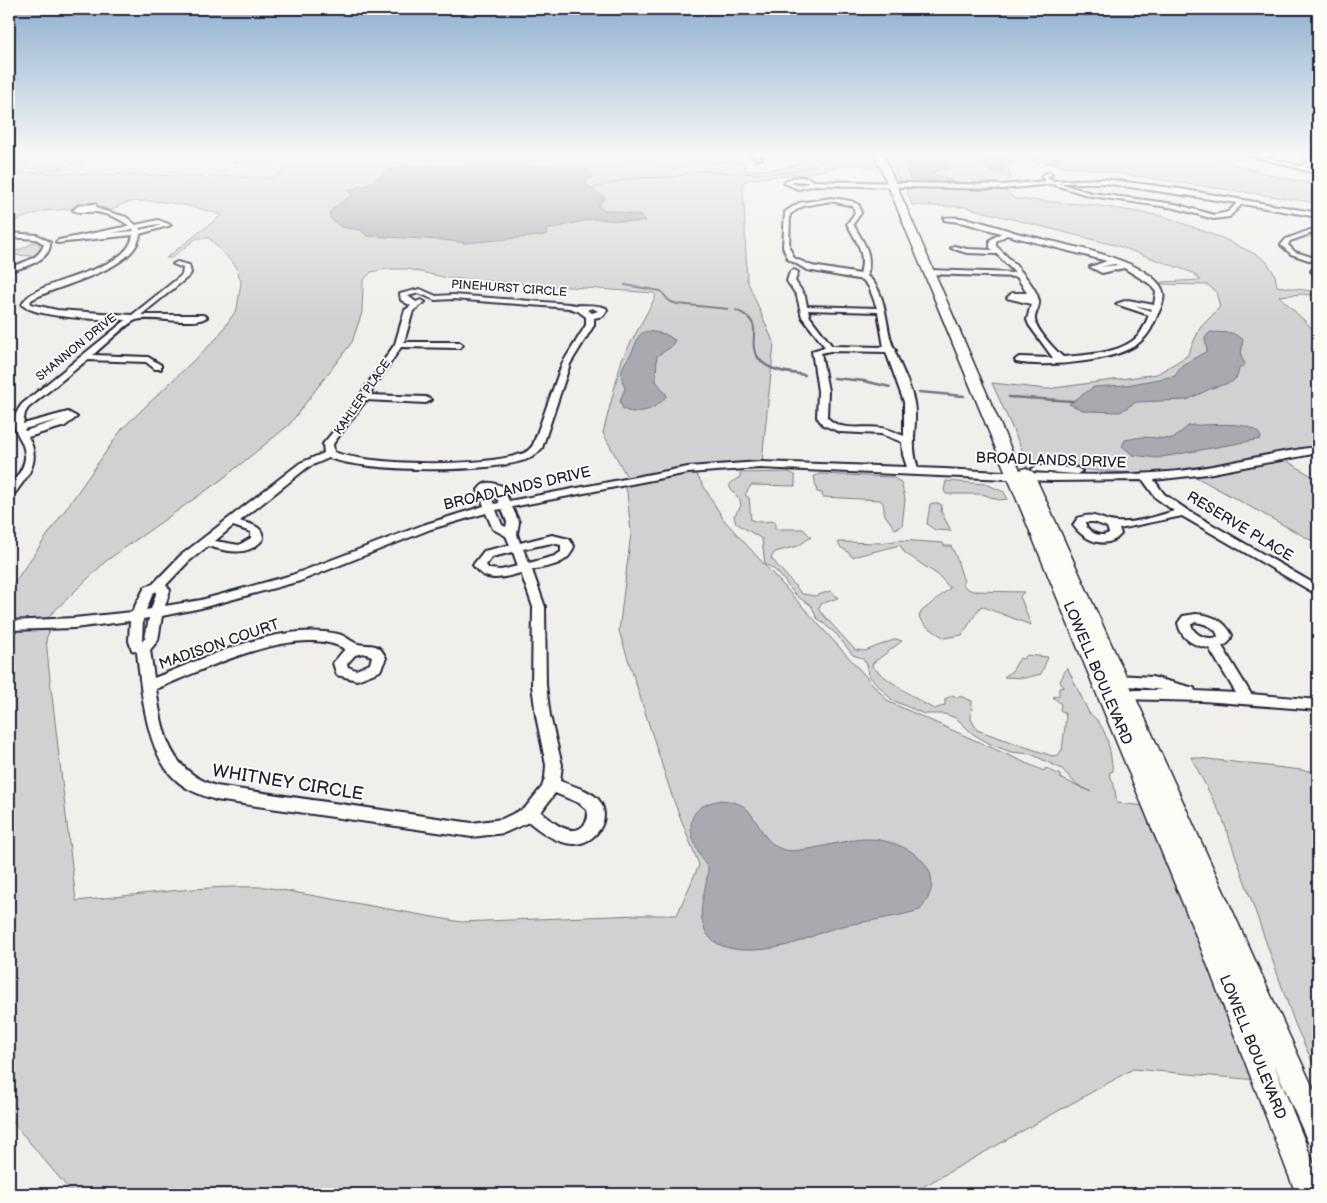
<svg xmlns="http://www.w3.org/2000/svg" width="1327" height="1203" viewBox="0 0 1327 1203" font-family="'Balsamiq Sans',sans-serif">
  <rect width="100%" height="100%" fill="#f0efec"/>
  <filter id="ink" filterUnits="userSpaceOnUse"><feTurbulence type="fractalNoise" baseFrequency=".02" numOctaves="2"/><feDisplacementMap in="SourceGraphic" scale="10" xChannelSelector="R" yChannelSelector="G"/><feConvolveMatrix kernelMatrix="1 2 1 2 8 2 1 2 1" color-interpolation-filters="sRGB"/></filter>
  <g filter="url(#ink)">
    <path fill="#e0e0df" d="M9 154H305L273 178 9 172Z"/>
    <path fill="#d2d1d1" stroke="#7a7a86" d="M20 154H102C84 163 29 181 15 160Z
      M246 154H282L268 163 233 162Z
      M305 154H420L744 162 745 171 786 168 825 154H876L882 168H870L856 163 805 174 751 179 743 182 747 280 774 344 762 461 694 466 627 477 603 433 622 359 656 296 654 293 447 278 408 269H387L371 272 363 281 362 312 352 342 289 425 221 480 106 561 44 621H9V590L122 429 217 338 237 309 241 282 236 266 209 238H197L171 258H166L222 215C194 206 154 197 125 203 121 204 116 208 112 210L91 204 69 209 43 211 9 223V172L273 178Z
      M888 154H1198L1275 176 1318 185V203L1033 161 1013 163 1009 168 1012 186 906 183 900 182Z
      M951 187 1002 188 1015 199 1094 205 1163 216 1222 238 1259 256 1267 262 1275 275 1277 286 1318 292V296L1303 294 1279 296 1318 334V447C1271 451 1226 467 1179 472 1132 477 1084 468 1037 466L1028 463 992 383 1047 389 1157 374 1187 356 1200 328 1220 307 1216 292 1208 285 1162 284 1161 282 1201 280 1193 273 1118 246 965 207 912 205 906 188Z
      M37 241 42 249 33 256 9 255V252L17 251Z
      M1284 459 1318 480V544L1196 477Z
      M695 472 724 520 889 702 1044 771 1046 768 1060 775V778L1092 792 1076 784 1062 769 1031 754 1011 752 992 745 973 734 956 718 944 714H924L892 700 869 676 867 664 862 658 853 655 836 634 816 617C811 599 806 605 796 595 785 584 781 571 765 564L762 539 736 523 734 516 741 506 740 500 730 488V483L740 477V473L789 472 795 475V486L751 485 745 495 749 498 751 520 759 522 775 521V529H803L811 537 798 546 775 552 771 558 802 594 815 596 831 591 838 598 821 604 818 609 855 650 865 651 896 639 902 641 873 663 872 666C877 673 927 707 935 709L945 705V699L953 695 957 698 960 696 972 701 971 719 977 730 1052 756 1058 755 1062 750 1066 718 1065 713 1060 710 1061 704 1053 697 1059 695V688L1064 687 1060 682 1067 667 1089 713C1108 726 1110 751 1113 771L1109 773 1114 785 1117 803 1146 806 1257 1080 1133 1069 910 1194H73L9 1118V631L50 630 46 639 49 670 76 901C139 895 202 885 265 887L461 922 638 915H677L699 865 672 796 619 631 631 533 627 492 624 485Z
      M820 474 892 477 901 482 905 499 902 526 895 529 885 515 883 503 880 500 823 497 822 493 817 492 814 476Z
      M946 481 986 484 1004 492 1008 499 999 500 982 494H946L944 491Z
      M938 503 942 505 941 511 951 531 935 530 927 524 930 504Z
      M899 540 943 543 944 546H951C958 558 959 569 964 581L962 583 966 588 973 591 1024 592 1020 596 1031 625 981 606 962 635 944 638 925 625 919 617 921 612 950 588 938 575 905 553 900 545 852 557 848 552 840 547 838 542 884 543Z
      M1027 655 1048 657 1041 674 1025 678 1004 677 1012 671 1020 658 1023 659Z
      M1191 757 1318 772V1074L1295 1024 1222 817Z"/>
    <path fill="#a9a9b0" stroke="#737381" d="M897 154H944L943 159 951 167 931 173 952 181 940 182 910 179 906 167Z
      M1011 155 1053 157 1063 160C1047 170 1019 151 1002 165L1005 173 990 172 986 166 978 160Z
      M407 165 555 166 587 170 594 177 586 180V184L605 198 598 206 602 209 641 216 645 221C634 224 609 219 595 219 582 220 563 227 549 229L546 231 547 234 541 236 465 243 443 240 367 236 361 230 341 227 330 218V211L352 195 348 190 367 185 388 170Z
      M647 331 665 334 675 340 671 347 657 356 656 381 667 395C659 408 637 417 623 409L620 401 625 388C615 366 629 362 635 345 638 338 638 334 647 331Z
      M1210 332 1232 333 1243 339 1241 356 1245 364 1239 369 1237 377 1232 382 1212 388 1187 400 1136 402 1120 412 1085 411 1069 404 1094 387 1126 385 1175 376 1182 365 1207 351 1205 338Z
      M1193 425C1208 426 1259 418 1261 439L1157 458 1133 455 1122 446 1125 440 1142 437 1173 439 1188 426Z
      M722 800C730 801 741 803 747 809 760 823 764 845 785 850 803 854 847 838 869 839 907 840 954 870 920 910 893 918 865 921 838 927 824 931 811 937 798 942 774 950 720 959 706 932 695 911 707 890 708 868 690 841 676 807 722 800Z"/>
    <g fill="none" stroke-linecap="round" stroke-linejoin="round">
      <path stroke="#737381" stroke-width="1" d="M892 157H899
        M593 188 633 178 674 177 698 171 755 174 790 172 814 166 829 157 873 156"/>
      <path stroke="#737381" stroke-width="2" d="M625 285 661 291 669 301 677 304 729 309
        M736 310C767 324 747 338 756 355"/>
      <path stroke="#737381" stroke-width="2.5" d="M756 354C765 372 787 372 805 375
        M834 378 864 381 890 387
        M919 392 964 396
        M1009 397 1073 401"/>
      <g stroke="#22223b" stroke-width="4">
        <path id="street" d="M750 154H757L762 158 757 159Z
          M1245 154H1254L1301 166 1309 161 1302 154H1308L1315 161 1306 167 1318 170V174Z
          M1049 172 1052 174 1047 177 1054 181 1103 179 1180 189 1318 213V217L1242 204 1229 217 1214 219 1175 208 1091 196 1052 184 1003 189 815 185 798 189 784 183C791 176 805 175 814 181L1003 185 1046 181 1041 176ZM793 181 807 182 809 183 798 185 791 183ZM1059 183H1103L1237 203 1228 212 1214 215 1175 204 1091 193Z
          M831 198 851 201 859 205 861 213 853 224C864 244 873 252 867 276 890 292 885 342 896 350L895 352C901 368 911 386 914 403 918 427 909 443 918 468 1002 471 1085 479 1168 472 1219 468 1268 452 1318 447V453L1207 474 1154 480 1164 494 1187 510 1318 586V595L1182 516 1119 529 1121 534C1107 551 1083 540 1073 525L1078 518C1096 511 1100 521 1116 522 1135 524 1157 516 1174 511L1156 498 1143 480 1051 481 760 468 688 473 512 507 519 522 517 534 520 543 552 535 569 539 574 546C569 565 549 566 532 570L545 607 546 685 550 716 562 765 560 781C572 786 588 789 598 799 614 818 595 845 573 844 556 843 541 832 529 822L504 833 472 837 216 800C201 795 186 790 175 779 146 753 141 688 137 652L132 650 129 641 130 621 74 628 9 630V621L74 618 132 612 145 587 153 584 180 556 300 463 324 453 323 444 346 416 395 344 405 310 411 306 401 300 400 294 420 289 436 296 453 295 569 304C584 307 591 303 606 308L607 310 603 316 594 318V325L570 364 542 448C538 452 535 456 530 458 496 474 365 472 329 458L308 467 240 521C251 525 263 525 263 539 249 557 227 552 208 546L188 562 166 585 170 590 165 606 201 600 292 575 423 525 484 506 478 490C485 480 491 482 502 486L509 501 688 467 760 462 907 467 903 455 902 442 881 434 840 432 823 425 817 417 818 391 812 351 825 347 802 317 797 296 787 281 790 272 794 270 798 272 795 281 805 296 807 306 877 308 869 287 863 280 807 270 788 259 783 247 785 212 799 203ZM831 201 853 206 855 213 847 224C857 242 866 253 860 274L812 266 794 258 789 247 790 214 803 206ZM419 293 435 300 453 299 569 308 578 311 586 317V325L562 364 533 445C530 449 526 453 521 454 485 467 369 466 334 452L333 444 366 400 426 403 431 400 426 397 369 395 401 347 459 348 463 345 459 342H404L413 311 425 302 421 300 416 302 408 296ZM592 308 598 311 592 313 587 310ZM808 310 878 312 884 347 832 346 810 317ZM830 351 886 352 904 402V436C896 433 889 429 881 428 863 425 840 433 827 417L828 391 821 353ZM490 489 494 490 499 503 494 504 489 490ZM502 509 507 522 506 527 502 525 496 510ZM486 513 493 529 506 536 510 545 484 551 473 565C486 584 502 578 521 573L533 607 532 685 536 716 546 765 545 778 542 787 525 808 502 819 472 823 216 786C168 770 163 733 156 689 202 670 299 622 345 649L333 663 337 675 357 680 380 671 386 658C378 641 372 647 358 644 351 642 345 635 338 634 278 622 208 657 154 678L150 650 158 640 162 616 201 608 300 581 431 529ZM1086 522H1094L1107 527 1109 533C1100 538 1092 533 1086 527ZM233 526 251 532V538L239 545 215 541ZM552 543 561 545V552L555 556 529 563 523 549ZM513 552 518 566 501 570 489 569 486 565 492 557ZM157 591 151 609 146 610 153 593ZM149 618 145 638 142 642 143 619ZM363 653 372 656 370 664 356 670 348 667 347 664 355 655ZM555 793 579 803 587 810C589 816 588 820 584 825 572 839 551 821 541 812Z
          M95 204 98 209 126 217 136 225 158 220 171 225 140 234C136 271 58 284 31 300L30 304 57 310 132 315 182 275 183 268 173 264 177 262 189 265 191 273 189 276 141 315H203L207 317C193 327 153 315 136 320 129 322 101 348 93 355L148 357 161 365V369H155L146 362 87 360 28 408 25 413 23 424 68 412 77 417 65 426 28 437C39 456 33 469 21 485 17 490 15 495 9 496 9 481 24 473 25 458 26 433 2 431 22 404L126 320C103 319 40 319 22 305 31 278 128 275 133 235L57 243 56 242 59 240 129 226C120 218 108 214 96 212 89 211 80 214 73 210L79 205ZM158 224 161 225 140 230 139 228ZM133 229 134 231 111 233ZM62 419 25 431 24 429Z
          M944 218C969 215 997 228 1021 234 1054 243 1143 257 1161 287 1167 297 1161 307 1157 316 1153 325 1149 335 1141 341 1119 362 1045 368 1016 362L1015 360 1019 357 1053 358 1029 325 1027 320 1031 304 1007 298 1012 293H1027L1017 277 929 274 925 272 929 270 1015 273 997 254 967 253 951 248 954 246 967 249 992 250 990 247V240L1001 233 965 223 944 220ZM1007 235 1107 261 1090 267 1102 273 1124 268 1150 284 1156 292 1154 305 1128 300 1116 304 1149 315C1146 322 1143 330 1138 336 1121 354 1086 355 1063 357 1056 351 1036 330 1035 320 1034 314 1040 307 1039 301 1036 284 1009 258 996 246V241ZM1114 264 1118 265 1100 267ZM1133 305 1152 309 1151 311Z
          M1318 227V231L1290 241 1288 245 1295 252 1318 259V263L1291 254 1281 245 1286 239Z
          M9 233 37 235 50 242C52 260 23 268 9 271V267C22 263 40 259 44 244L36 239 9 237Z
          M1318 264V276L1311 271Z
          M1037 466 1077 468 1082 471 1077 474 1033 471 1032 469Z
          M1196 614C1212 615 1224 620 1232 635 1230 642 1228 644 1222 646L1251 694 1318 700V710L1203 701 1120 699 1118 695 1120 691 1125 690H1163L1113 684 1111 680 1113 676 1118 675 1152 677 1194 688 1195 691 1236 693 1209 648C1194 646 1181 639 1178 623L1183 616ZM1196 622C1205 624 1217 627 1218 637 1207 640 1194 636 1191 624Z"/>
      </g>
      <g stroke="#22223b" stroke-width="3">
        <path id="secondary" d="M875 154H883L1020 470 1026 468 1033 472 1318 1099V1147L1308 1142 1273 1062 1318 1174V1194H1296L1199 943Z"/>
      </g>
      <use href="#street" fill="#fdfcf7" fill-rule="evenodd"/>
      <use href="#secondary" fill="#fdfcf7" fill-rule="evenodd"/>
    </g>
  </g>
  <linearGradient id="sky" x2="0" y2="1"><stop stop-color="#8fb0d2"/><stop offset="0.48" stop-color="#f8f8f6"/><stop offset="1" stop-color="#f8f8f6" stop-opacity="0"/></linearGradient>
  <rect width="1327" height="322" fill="url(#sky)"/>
  <g text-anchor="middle" stroke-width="4" stroke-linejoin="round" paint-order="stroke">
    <g font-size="12" fill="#22223b" stroke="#fdfcf7">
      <text transform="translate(509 288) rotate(4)" y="4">PINEHURST CIRCLE</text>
      <text transform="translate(76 347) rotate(-39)" y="4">SHANNON DRIVE</text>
      <text transform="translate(362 397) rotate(-55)" y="4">KAHLER PLACE</text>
    </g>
    <g font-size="15" fill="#22223b" stroke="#fdfcf7">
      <text transform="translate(1051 460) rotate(2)" y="5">BROADLANDS DRIVE</text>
      <text transform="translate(517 488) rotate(-13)" y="5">BROADLANDS DRIVE</text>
      <text transform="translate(1240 526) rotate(31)" y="5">RESERVE PLACE</text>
      <text transform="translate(219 644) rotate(-19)" y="5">MADISON COURT</text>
      <text transform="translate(1098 673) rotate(67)" y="5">LOWELL BOULEVARD</text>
      <text transform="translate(1253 1047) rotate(68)" y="5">LOWELL BOULEVARD</text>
    </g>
    <g font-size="18" fill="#22223b" stroke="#fdfcf7">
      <text transform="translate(288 782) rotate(9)" y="6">WHITNEY CIRCLE</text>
    </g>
  </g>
  <rect width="1327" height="1203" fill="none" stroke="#fdfcf7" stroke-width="30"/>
  <rect x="15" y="15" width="1297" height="1173" fill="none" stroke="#22223b" stroke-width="2" filter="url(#ink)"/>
</svg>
